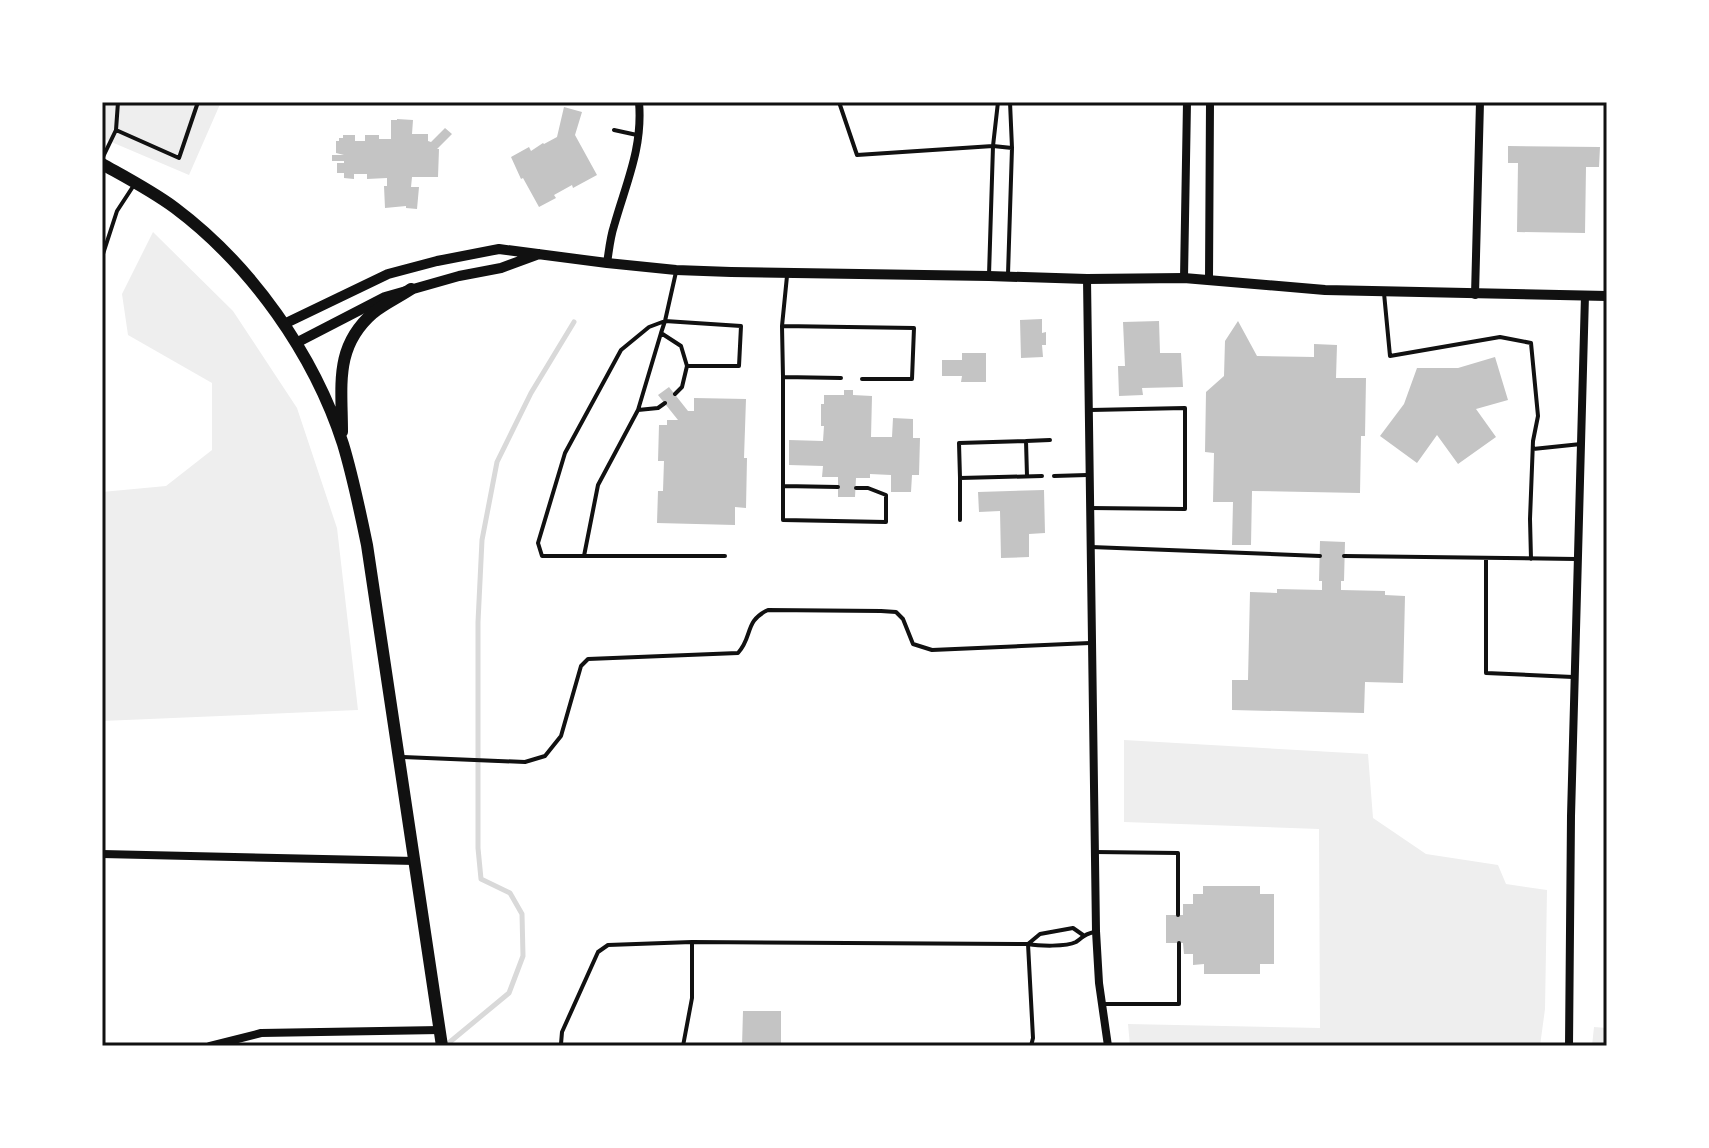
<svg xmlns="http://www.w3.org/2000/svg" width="1709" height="1148" viewBox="0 0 1709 1148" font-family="'Open Sans',sans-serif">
  <rect width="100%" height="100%" fill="#fff"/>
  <path fill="#eee" d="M102 102H221L189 175 102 138Z
    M153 232 233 311 297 408 337 528 358 710 102 721V492L166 486 212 450V383L128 335 122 294Z
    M1124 740 1368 754 1373 818 1426 854 1498 865 1506 884 1547 890 1545 1009 1540 1046H1130L1128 1024 1320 1028 1319 829 1124 822Z
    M1594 1027 1607 1028V1046H1592Z"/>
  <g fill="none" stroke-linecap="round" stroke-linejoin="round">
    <path stroke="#d9d9d9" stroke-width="5" d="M445 1046 509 993 523 956 522 914 510 893 481 879 478 848V622L482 540 497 462 531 393 574 322"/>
  </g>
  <path fill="#c4c4c4" d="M564 107 582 112 575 135 597 175 573 188 572 185 554 195 556 198 539 207 523 178 521 179 511 157 529 147 531 151 543 143 544 144 557 137Z
    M397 119 413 120 412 134H428V141L431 142 445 128 452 134 437 149H439L438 177H412L411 187H419L417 209 406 208V206L385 208 384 186H387V178L367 179V174H354V179L344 178V173H337V163H344V161H332V155H344L336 153V141H339V138H343V135H355V141H365V135H379V139H391V120H397Z
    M1508 146 1600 147 1599 167H1586L1585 233 1517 232 1518 163H1508Z
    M1042 319V333L1046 332V345H1042L1043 357 1021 358 1020 320Z
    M1159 321 1160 353H1181L1183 387 1142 388 1143 395 1119 396 1118 366H1125L1123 322Z
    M1238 321 1257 356 1314 357V344L1337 345 1336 378H1366L1365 436H1361L1360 493 1252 491 1251 545H1232L1233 502H1213L1214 453 1205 452 1206 392 1224 376 1225 341Z
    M962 353H986V382H961L962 376H942V360H962Z
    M1495 357 1508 400 1476 409 1496 437 1458 464 1437 435 1417 463 1380 436 1404 404 1417 368H1458Z
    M669 387 688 411H694V398L746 399 744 458H747L746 508 735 507V525L657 523 658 491H663L664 461H658L659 425H667V420H678L658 395Z
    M844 390H853V395L872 396 871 437H892L893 418 913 419V438H920L919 475H912L911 492H891V475L870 474V478H856L855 497H838V477H822L823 466 789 465V440L823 441 824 426H821V404H824V395H844Z
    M1044 490 1045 533 1029 534V557L1001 558 1000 511 979 512 978 492Z
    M1320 541 1345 542 1344 581H1341V590L1385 591V595L1405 596 1403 683 1365 682 1364 713 1232 710V680H1248L1250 592 1277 593V589L1322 590V581H1319Z
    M1203 886H1260V894H1274V964H1260V974H1204V964L1193 965V954H1184L1183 943H1166V915H1183V904H1193V894H1203Z
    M743 1011H781V1046H742Z"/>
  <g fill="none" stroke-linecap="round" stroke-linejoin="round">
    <path stroke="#111" stroke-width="4" d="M839 102 857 155 993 146 1012 148
      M116 130 179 158 198 102
      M614 130 637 135
      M102 159 116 130 118 102
      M102 257 117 211 134 185
      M676 272 665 321 649 327 621 350 565 453 538 543 542 556H725
      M1008 274 1012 148 1010 102
      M989 275 993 146 998 102
      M787 276 782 326 914 328 912 379H862
      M1384 293 1390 356 1500 337 1531 343 1538 416 1533 441 1530 519 1531 559
      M782 326 783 377
      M841 378 783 377V520L886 522V495L868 488H856
      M675 394 682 387 687 366
      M638 410 658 408 665 403
      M1026 441 1050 440
      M1533 449 1581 444
      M1054 476 1087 475
      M960 478 959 443 1026 441 1027 476
      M783 486 838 487
      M1090 508 1185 509V408L1091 410
      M960 520V478L1042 476
      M1091 547 1320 556
      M584 556 598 485 638 410 661 333 665 321 741 326 739 366H687L681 346 661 333
      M1344 556 1576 559
      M1486 558V673L1573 677
      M403 757 525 762 545 756 561 736 581 666 588 659 738 653C753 637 744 621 768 610L881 611 896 612 903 619 913 644 932 650 1090 643
      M1095 852 1178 853V915
      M1083 935 1073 928 1040 934 1028 944C1039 946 1066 947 1076 942 1084 937 1082 935 1094 932
      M1104 1004H1179V943
      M563 1046 561 1044 562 1032 598 952 608 945 692 942 1028 944 1033 1038 1031 1046
      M683 1046 692 998V942"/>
    <path stroke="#111" stroke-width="8" d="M607 263C609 251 610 238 614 226 626 183 643 148 639 102
      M1184 278 1187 102
      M1087 279 1096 931 1099 983 1108 1046
      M1209 279 1210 102
      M1475 295 1480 102
      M102 854 415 861
      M210 1046 261 1033 440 1030
      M1569 1046 1571 816 1585 295"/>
    <path stroke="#111" stroke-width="10" d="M284 324 388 274 437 261 499 249 607 263 676 270 731 272 989 276 1087 279 1184 278 1325 290 1607 296
      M296 343 385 297 459 276 501 268 539 254"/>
    <path stroke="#111" stroke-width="12" d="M102 164C127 178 152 191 175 208 251 265 314 354 343 444 353 477 360 511 367 545L442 1046
      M342 432C342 385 334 347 373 313 384 304 399 297 411 289"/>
  </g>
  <rect width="1709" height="1148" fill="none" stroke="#ffffff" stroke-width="208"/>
  <rect x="104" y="104" width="1501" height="940" fill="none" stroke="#111" stroke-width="3"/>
</svg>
